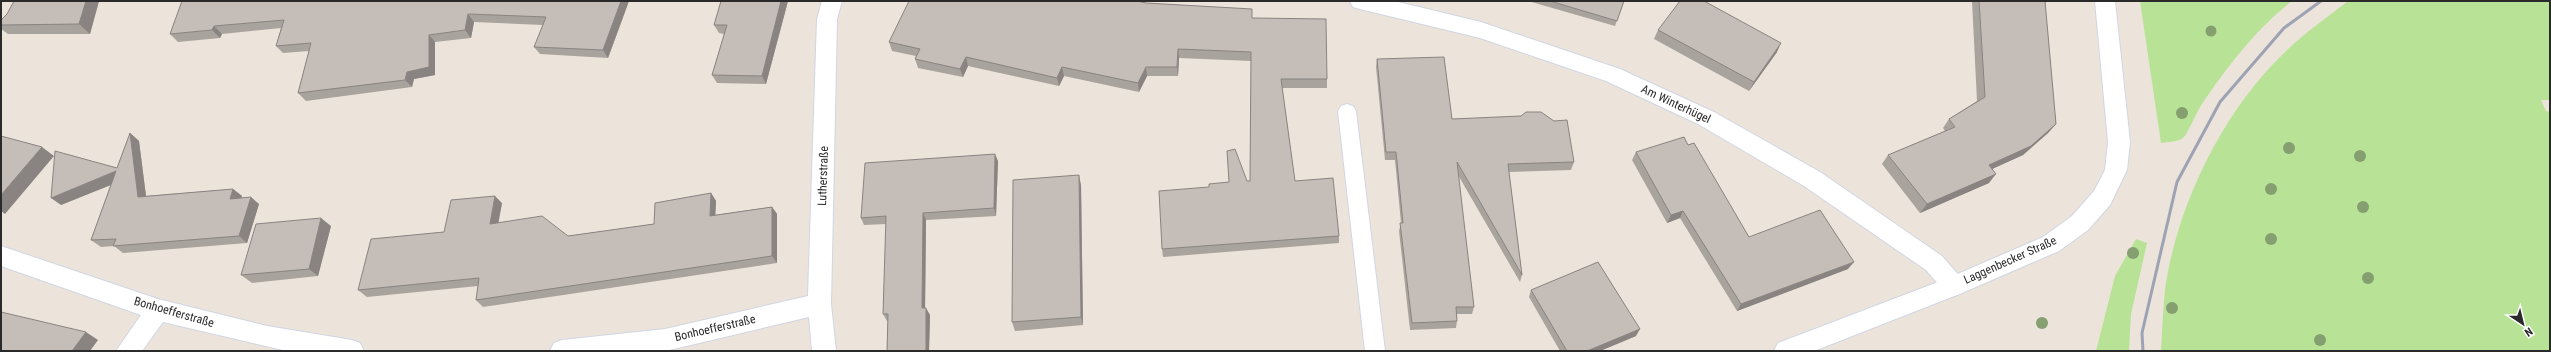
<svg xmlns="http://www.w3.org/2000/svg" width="2551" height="352" viewBox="0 0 2551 352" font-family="'Roboto Condensed',sans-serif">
  <rect width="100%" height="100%" fill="#ece3db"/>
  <path fill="#b8e397" d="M2140 1H2292C2257 28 2226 68 2202 104 2196 113 2189 131 2184 137 2179 142 2168 142 2161 143Z
    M2348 1H2550V100H2541L2546 111 2550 112V351H2161C2162 331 2163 310 2165 290 2176 208 2222 113 2282 55 2302 35 2326 18 2348 1Z
    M2136 239 2147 243 2131 314 2129 351H2096L2115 276Z"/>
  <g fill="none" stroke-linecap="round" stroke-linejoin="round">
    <g stroke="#d0d6e3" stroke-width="2">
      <path id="service" d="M1347 104 1353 106 1356 111 1385 351H1365L1338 111 1341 106Z"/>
    </g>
    <g stroke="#d0d6e3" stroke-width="2">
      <path id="minor" d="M822 1H842L837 19 831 304 836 351H812L809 317 665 351H550L554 343 562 340 665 329 808 296 817 19Z
        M1350 1H1394L1481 22 1620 69 1714 112 1820 172 1942 256 1962 279 1966 286 1962 293 1954 296 1946 293 1926 270 1804 186 1698 124 1606 81 1480 38 1360 9 1353 7Z
        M1 246 158 299 267 326 352 340 360 343 364 351H287L163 322 142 351H116L141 315 1 266Z"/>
    </g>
    <g stroke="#d0d6e3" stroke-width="2">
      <path id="tertiary" d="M2095 1H2115L2130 142 2127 170 2110 205 2088 230 2059 251 1962 293 1814 351H1774L1778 343 1946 279 2043 237 2072 216 2094 191 2105 170 2108 142Z"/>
    </g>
    <use href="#service" fill="#fff" fill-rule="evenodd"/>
    <use href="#minor" fill="#fff" fill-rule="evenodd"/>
    <use href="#tertiary" fill="#fff" fill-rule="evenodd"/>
    <path stroke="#9ea3b4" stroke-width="3" d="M2143 351 2142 333 2177 182 2220 102 2284 28 2321 1"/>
  </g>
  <g fill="#859f70">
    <circle cx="2211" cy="31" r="5.5"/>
    <circle cx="2182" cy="113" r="6"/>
    <circle cx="2289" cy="148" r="6"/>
    <circle cx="2360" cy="156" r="6"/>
    <circle cx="2271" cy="189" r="6"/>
    <circle cx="2363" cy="207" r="6"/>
    <circle cx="2271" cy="239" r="6"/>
    <circle cx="2133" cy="253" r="6"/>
    <circle cx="2368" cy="278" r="6"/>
    <circle cx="2172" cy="308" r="6"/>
    <circle cx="2042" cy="323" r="6"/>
    <circle cx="2320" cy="340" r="6"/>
  </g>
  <path fill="#a9a39e" d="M14 1H99L90 34H8L1 29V20L7 14Z
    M182 1H629L608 58 540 54 534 47 543 25 474 22 471 38 435 42V75L414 79 412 87 306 101 298 93 309 51 283 53 276 46 281 28 222 34 220 38 178 42 170 34Z
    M721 1H788L766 84 717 83 712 75 724 34 719 33 714 25Z
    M1528 1H1624L1615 26Z
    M1972 1H2045L2056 124 2048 133 2023 155 1992 169 1989 183 1920 213 1882 164 1888 155 1945 131 1943 128 1949 119 1977 101Z
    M1146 3 1252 18 1327 79V88H1282L1295 181 1339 236V243L1163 257 1162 249 1209 187 1250 181 1251 61 1179 58 1178 76H1147L1139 92 1064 76 1059 86 968 66 963 77 918 68 915 59 916 56 892 51 889 42Z
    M1658 30 1777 52 1749 91 1654 39Z
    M1377 59 1452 119 1574 162 1571 170 1509 172 1522 275 1520 282 1458 175 1474 307 1472 314H1457V321L1456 328 1410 330 1399 231 1401 223 1395 160H1385L1376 67Z
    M130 133 139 141 146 196 233 189 242 196 241 198 259 204 247 243 123 253 114 246 101 247 91 240 111 184 61 205 117 168Z
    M1688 145 1749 237 1848 269 1737 311 1680 218 1667 223 1632 160 1636 152Z
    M998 161 996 216 926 220 925 308 930 315 929 351H887L888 321H887L883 314 886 224 864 225 861 218Z
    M1081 185 1083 325 1015 331 1012 322Z
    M711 193 716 201 715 215 772 207 777 214V263L483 307 476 300 478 286 367 297 358 290 444 232 502 203 498 222 568 236 654 224Z
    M331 226 318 276 252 283 241 275Z
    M1531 290 1636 336 1600 351H1560L1529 297Z"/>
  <path fill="#898481" d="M86 1H99L90 34 79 24Z
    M621 1H629L608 58 603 50Z
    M781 1H788L766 84 762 76Z
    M468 14 474 22 471 38 465 30Z
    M214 26 222 34 220 38 212 30Z
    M429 35 435 42V75L414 79 412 87 405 80 407 72Z
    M1781 43 1777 52 1749 91 1754 82Z
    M1178 49 1179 58 1178 76 1177 67Z
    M966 57 968 66 963 77 960 69Z
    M1062 67 1064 76 1059 86 1057 78Z
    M1146 67 1147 76 1139 92 1138 83Z
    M2056 124 2048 133 2023 155 1981 174 1989 165Z
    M130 133 139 141 147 204 138 197Z
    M42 147 54 156 5 214 1 211V195Z
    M995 154 998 161 996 216 994 208Z
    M116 171 126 179 61 205 51 198Z
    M1996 174 1989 183 1920 213 1927 204Z
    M1079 175 1081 185 1083 325 1081 317Z
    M233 189 242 196 239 206 230 199Z
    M711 193 716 201 715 223 710 216Z
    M495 196 502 203 497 231 490 224Z
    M251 197 259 204 247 243 239 236Z
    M772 207 777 214V263L772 256Z
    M1683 211 1680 218 1667 223 1671 215Z
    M923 213 926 220 925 315 922 308Z
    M321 218 331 226 318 276 309 269Z
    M1854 262 1848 269 1737 311 1741 304Z
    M926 308 930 315 929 351H926Z
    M1640 329 1636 336 1600 351H1587Z
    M86 332 98 340 90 351H72Z"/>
  <path fill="#c4bdb8" stroke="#898481" d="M14 1H86L79 24 1 25V20L7 14Z
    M182 1H621L603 50 534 47 546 17 468 14 465 30 429 35V67L407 72 405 80 298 93 311 43 276 46 284 20 214 26 212 30 170 34Z
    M721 1H781L762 76 712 75 727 25H714Z
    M909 1H1137L1146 3 1252 9V18L1326 19 1327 79H1281L1295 181 1333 178 1339 236 1162 249 1159 191 1209 187V184L1229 182 1227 151 1235 149 1247 181H1250L1251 52 1178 49 1177 67H1146L1138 83 1062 67 1057 78 966 57 960 69 915 59 920 49 889 42Z
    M1550 1H1624L1617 21Z
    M1680 1H1704L1781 43 1754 82 1658 30Z
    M1979 1H2045L2056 124 2031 146 1989 165 1996 174 1927 204 1888 155 1955 127 1949 119 1985 97Z
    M1444 57 1452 119 1521 116 1526 112H1541L1554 121 1567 120 1574 162 1508 164 1522 275 1457 162 1474 307H1456L1457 321 1412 323 1400 223H1403L1396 152H1386L1377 59Z
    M130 133 138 197 233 189 230 199 251 197 239 236 113 246 116 239 91 240 116 171 51 198 55 151 117 168Z
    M1 136 42 147 1 195Z
    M1684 137 1688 145 1694 143 1749 237 1820 210 1854 262 1741 304 1683 211 1671 215 1636 152Z
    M995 154 994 208 923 213 922 308H926V351H887L888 314H883L886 216 861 218 865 163Z
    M1079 175 1081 317 1012 322 1013 180Z
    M711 193 710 216 772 207V256L476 300 479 278 358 290 371 239 444 232 451 200 495 196 490 224 542 216 568 236 654 224 655 203Z
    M321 218 309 269 241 275 256 224Z
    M1598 262 1640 329 1587 351H1567L1531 290Z
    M1 312 86 332 72 351H1Z"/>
  <g text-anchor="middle" stroke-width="3" stroke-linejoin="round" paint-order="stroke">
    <g font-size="12" fill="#2a2a2a" stroke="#fff">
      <text transform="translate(1676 104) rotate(25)" y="4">Am Winterhügel</text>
      <text transform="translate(823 176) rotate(-88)" y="4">Lutherstraße</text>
      <text transform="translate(2010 260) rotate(-24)" y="4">Laggenbecker Straße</text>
      <text transform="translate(174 312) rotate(16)" y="4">Bonhoefferstraße</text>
      <text transform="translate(715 328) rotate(-13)" y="4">Bonhoefferstraße</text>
    </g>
  </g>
  <rect width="2551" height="352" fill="none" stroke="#2a2a2a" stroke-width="4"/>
  <g transform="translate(2523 324) rotate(145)" stroke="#ffffff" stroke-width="3" paint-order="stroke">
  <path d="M0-3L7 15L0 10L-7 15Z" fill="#2a2a2a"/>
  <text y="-6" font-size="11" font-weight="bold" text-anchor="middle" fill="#2a2a2a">N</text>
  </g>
</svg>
